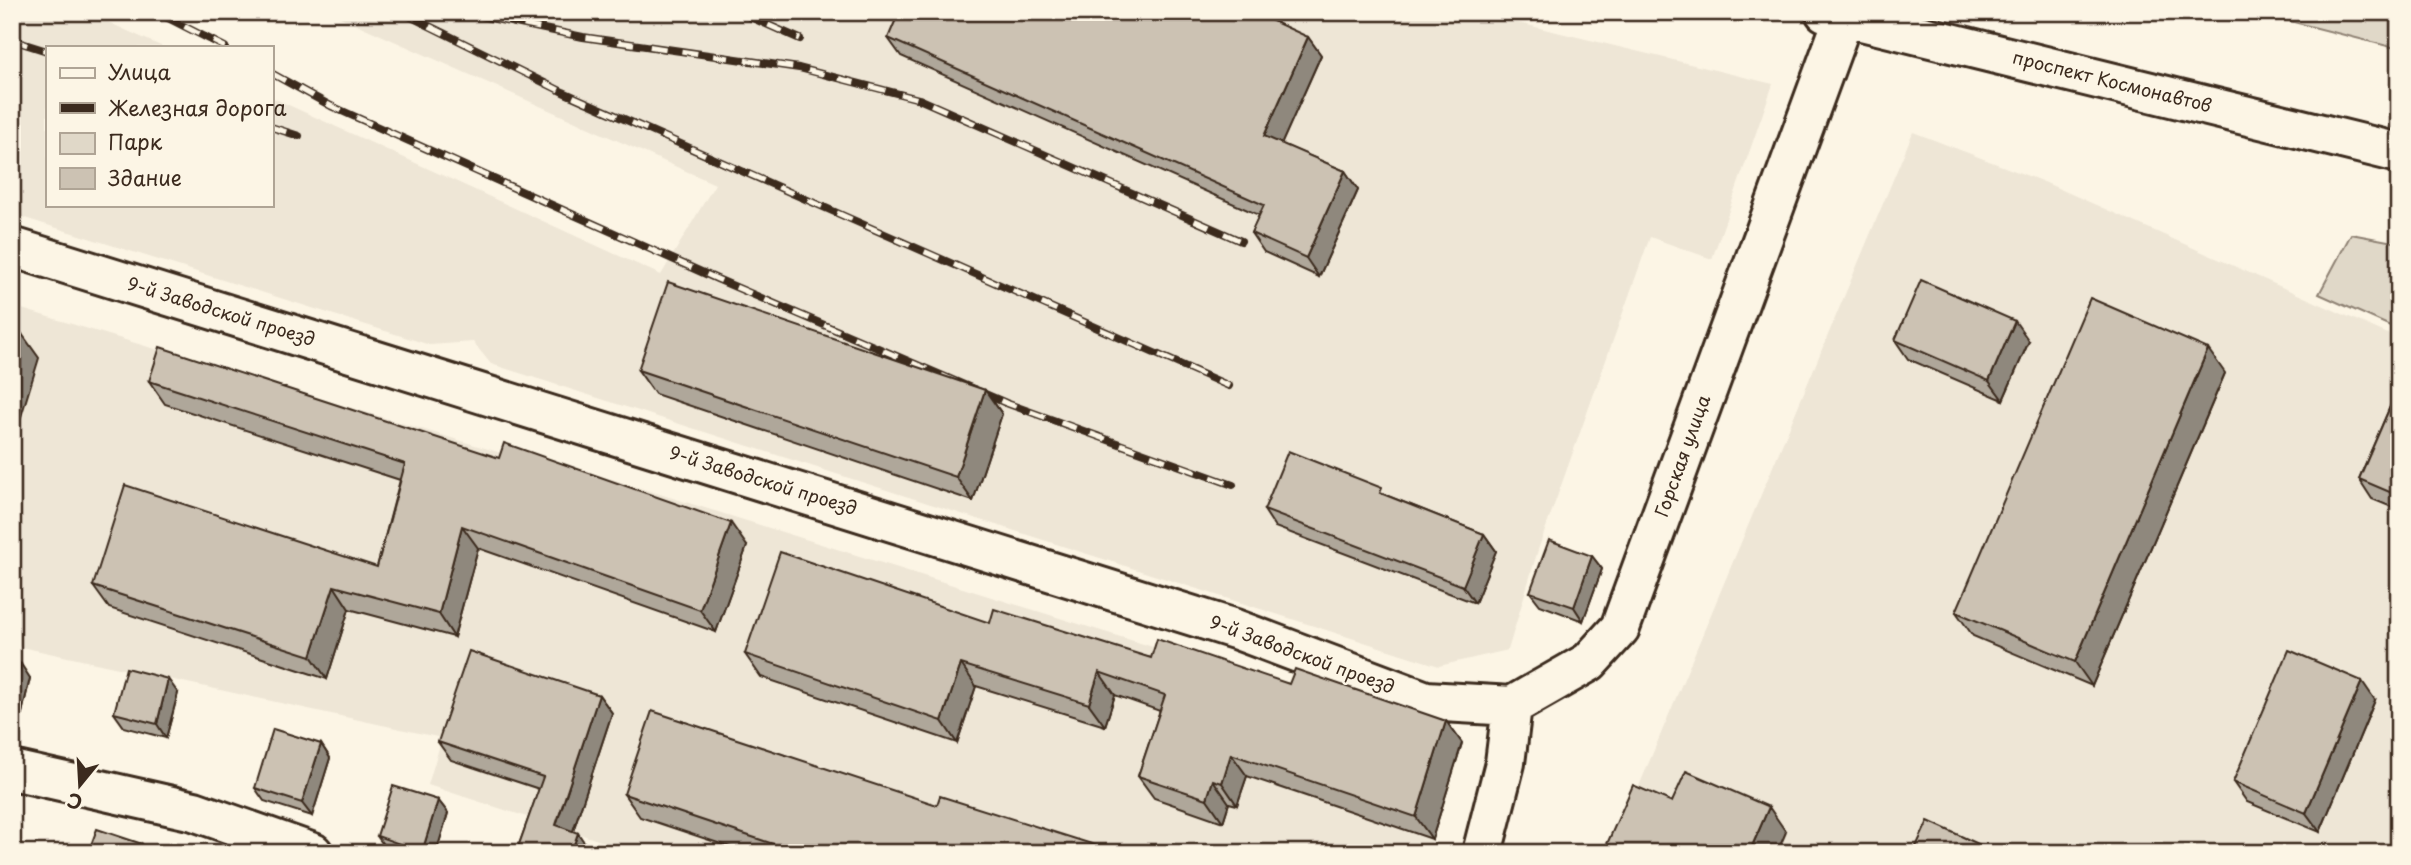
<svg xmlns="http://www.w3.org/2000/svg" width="2411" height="865" viewBox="0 0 2411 865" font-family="'Playpen Sans',sans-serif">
  <rect width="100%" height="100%" fill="#fcf5e5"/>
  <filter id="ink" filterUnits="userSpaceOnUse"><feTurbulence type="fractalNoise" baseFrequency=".0143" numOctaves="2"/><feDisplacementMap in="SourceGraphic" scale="14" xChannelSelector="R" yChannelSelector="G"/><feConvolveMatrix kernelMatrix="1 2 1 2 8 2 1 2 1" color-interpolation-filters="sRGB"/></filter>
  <g filter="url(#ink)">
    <path fill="#eee6d6" d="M12 12H86L163 47H47V205H271V97L661 275 715 184 329 12H1473L1773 84 1712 259 1650 237 1538 550 1508 650 1439 666 491 364 473 342 430 345 12 214Z
      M1913 132 2044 182 2399 339V853H1611Z
      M12 306 531 462 534 455 1462 743 1428 853H638L428 785 442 738 12 645Z"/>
    <path fill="#e0d8c8" stroke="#8e8173" stroke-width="2" d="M2164 12H2399V49L2266 15Z
      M2351 234 2399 243V330L2319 294Z"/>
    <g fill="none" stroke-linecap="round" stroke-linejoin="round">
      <g stroke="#3b2a1e" stroke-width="44">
        <path id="minor" d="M12 247 1235 629 1426 701 1512 706
          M1512 706 1589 662 1620 628 1844 17
          M12 770 194 811 313 853
          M1482 853 1505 763 1512 706"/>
      </g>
      <g stroke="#3b2a1e" stroke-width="44">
        <path id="major" d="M1825 12 2399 153"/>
      </g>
      <use href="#minor" stroke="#fcf5e5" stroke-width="38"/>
      <use href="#major" stroke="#fcf5e5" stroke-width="38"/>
      <g stroke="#3b2a1e" stroke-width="8">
        <path id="rail" d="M156 12 225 47
          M401 12 563 92 1229 386
          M461 12 583 37 799 68 919 99 1241 241
          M739 12 800 39
          M12 40 47 51
          M271 73 331 106 717 279 1006 403 1233 485
          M271 127 299 136"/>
      </g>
      <use href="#rail" stroke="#fcf5e5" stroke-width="5" stroke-dasharray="16" stroke-linecap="butt"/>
    </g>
    <path fill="#afa79a" stroke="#3b2a1e" stroke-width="2" d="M1308 37 1321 55 1281 144 1345 171 1358 190 1319 277 1264 252 1251 233 1259 215 901 56 888 38Z
      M1895 340 2029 341 2003 400 1908 359Z
      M638 370 985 390 1002 414 973 501 655 394Z
      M2225 373 2092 686 1973 636 1956 612Z
      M149 381 747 546 716 632 478 548 454 637 349 609 327 679 109 608 93 586 377 567 400 480 165 404Z
      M2399 386V510L2372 499 2359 479Z
      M1388 496 1484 534 1496 551 1475 603 1275 527 1264 510Z
      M1592 556 1602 569 1583 621 1540 605 1530 592Z
      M990 623 1151 658 1289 684 1446 721 1462 743 1432 839 1247 776 1237 805 1229 803 1223 822 1154 798 1138 776 1160 711 1115 695 1105 726 976 686 957 743 761 677 745 654Z
      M12 662 30 678 22 713 12 710Z
      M178 693 166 738 124 727 114 713Z
      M599 695 612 713 573 831 590 851V853H516L539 789 451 760 438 742Z
      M2375 700 2320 832 2247 802 2233 782Z
      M321 744 330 758 312 816 264 801 255 788Z
      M624 794 937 805 1120 853H748L640 817Z
      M438 800 448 813 436 853H396L387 850 377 836Z"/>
    <path fill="#8f887d" stroke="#3b2a1e" stroke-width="2" d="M1308 37 1321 55 1277 154 1264 136Z
      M1345 171 1358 190 1319 277 1306 258Z
      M2015 321 2029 341 2003 400 1989 381Z
      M22 334 39 358 12 446V365Z
      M2208 349 2225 373 2092 686 2075 662Z
      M985 390 1002 414 973 501 956 477Z
      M731 523 747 546 716 632 700 610Z
      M462 526 478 548 454 637 439 614Z
      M1484 534 1496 551 1475 603 1463 586Z
      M1592 556 1602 569 1583 621 1574 607Z
      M334 586 349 609 327 679 311 656Z
      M21 664 30 678 22 713 12 699Z
      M961 664 976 686 957 743 942 721Z
      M1099 672 1115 695 1105 726 1089 704Z
      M168 679 178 693 166 738 157 724Z
      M2362 681 2375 700 2320 832 2306 813Z
      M599 695 612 713 569 843 556 825Z
      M1446 721 1462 743 1432 839 1416 817Z
      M321 744 330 758 312 816 302 803Z
      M1231 754 1247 776 1237 805 1222 783Z
      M1213 780 1229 803 1223 822 1207 799Z
      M438 800 448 813 436 853H423L422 852Z
      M1769 807 1786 832 1777 853H1749Z
      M578 833 590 851V853H571Z
      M142 844 147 853H139Z"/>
    <path fill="#ccc2b3" stroke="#3b2a1e" stroke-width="2" d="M899 12H1253L1308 37 1264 136 1345 171 1306 258 1251 233 1264 205 888 38Z
      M1921 280 2015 321 1989 381 1895 340Z
      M668 282 985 390 956 477 638 370Z
      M2090 298 2208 349 2075 662 1956 612Z
      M12 331 22 334 12 365Z
      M160 347 499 458 504 443 731 523 700 610 462 526 439 614 334 586 311 656 93 586 125 485 377 567 405 464 149 381Z
      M2399 386V496L2359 479Z
      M1288 451 1382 488 1380 493 1484 534 1463 586 1264 510Z
      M1549 540 1592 556 1574 607 1530 592Z
      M780 552 990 623 994 609 1151 658 1157 639 1289 684 1295 669 1446 721 1416 817 1231 754 1222 783 1213 780 1207 799 1138 776 1165 695 1099 672 1089 704 961 664 942 721 745 654Z
      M2289 650 2362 681 2306 813 2233 782Z
      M469 651 599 695 556 825 578 833 571 853H516L543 777 438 742Z
      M12 662 21 664 12 699Z
      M126 668 168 679 157 724 114 713Z
      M652 711 937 805 940 796 1120 853H896L885 849 883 853H800L624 794Z
      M273 729 321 744 302 803 255 788Z
      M1686 771 1769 807 1749 853H1603L1633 785 1672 802Z
      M393 786 438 800 422 852 377 836Z
      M1928 821 1998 853H1913Z
      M97 829 142 844 139 853H88Z"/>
  </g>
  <g text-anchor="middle" stroke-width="5" stroke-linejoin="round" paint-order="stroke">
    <g font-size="18" fill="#3b2a1e" stroke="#fcf5e5">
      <text transform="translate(2112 82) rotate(14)" y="6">проспект Космонавтов</text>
      <text transform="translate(221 312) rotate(17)" y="6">9-й Заводской проезд</text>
      <text transform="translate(1683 456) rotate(-70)" y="6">Горская улица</text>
      <text transform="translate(763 481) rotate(17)" y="6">9-й Заводской проезд</text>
      <text transform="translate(1302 655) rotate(20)" y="6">9-й Заводской проезд</text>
    </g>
  </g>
  <rect width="2411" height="865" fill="none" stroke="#fcf5e5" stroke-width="42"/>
  <rect x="21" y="21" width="2369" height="823" fill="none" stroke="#3b2a1e" stroke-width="2.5" filter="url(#ink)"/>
  <rect x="46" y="46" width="228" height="161" fill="#fcf5e5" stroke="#afa495" stroke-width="2"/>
  <rect x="60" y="68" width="35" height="10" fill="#fcf5e5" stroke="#afa495" stroke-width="2"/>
  <text x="108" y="80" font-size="21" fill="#3b2a1e">Улица</text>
  <rect x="60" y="103" width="35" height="10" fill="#3b2a1e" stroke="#afa495" stroke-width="2"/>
  <text x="108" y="116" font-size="21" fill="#3b2a1e">Железная дорога</text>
  <rect x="60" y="133" width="35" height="21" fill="#e0d8c8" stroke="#afa495" stroke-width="2"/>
  <text x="108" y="150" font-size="21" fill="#3b2a1e">Парк</text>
  <rect x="60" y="168" width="35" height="21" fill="#ccc2b3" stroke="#afa495" stroke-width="2"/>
  <text x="108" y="186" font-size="21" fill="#3b2a1e">Здание</text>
  <g transform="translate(80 785) rotate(198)" stroke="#fcf5e5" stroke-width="5" paint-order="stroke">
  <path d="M0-5L12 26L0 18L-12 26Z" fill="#3b2a1e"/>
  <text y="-10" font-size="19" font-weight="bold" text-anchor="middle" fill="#3b2a1e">С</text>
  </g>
</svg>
